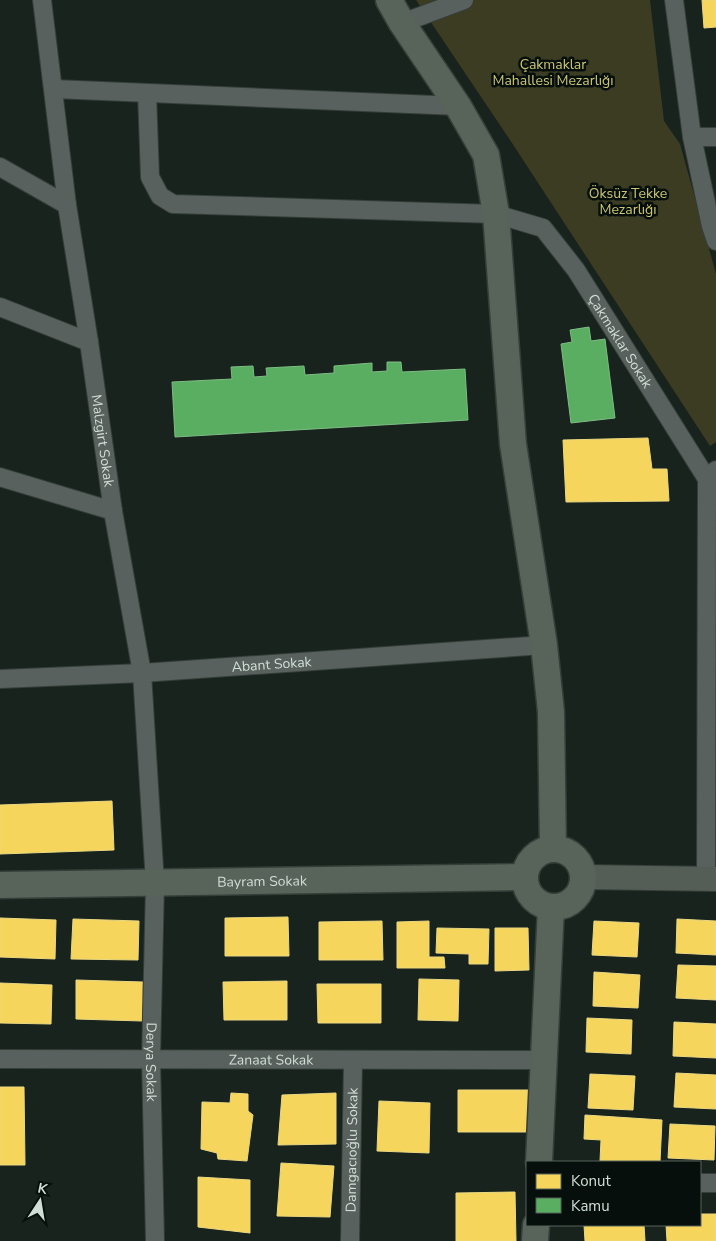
<svg xmlns="http://www.w3.org/2000/svg" width="716" height="1241" viewBox="0 0 716 1241" font-family="'Nunito Sans',sans-serif">
  <rect width="100%" height="100%" fill="#18231e"/>
  <path fill="#3c3c23" d="M416 0H650L664 121 680 144 716 274V442L710 446 512 143Z"/>
  <path fill="#f6d55c" stroke="#ebd881" d="M702 0H716V27L704 28Z
    M648 438 652 469H667L669 501 566 502 563 440Z
    M112 801 114 850 0 854V805Z
    M288 917 289 956H225V918Z
    M0 918 56 920 55 959 0 957Z
    M73 919 139 921 138 960 71 959Z
    M677 919 716 921V955L676 953Z
    M382 921 383 960H319V922Z
    M429 921V957H444L445 968H397V922Z
    M594 921 639 923 637 957 592 955Z
    M437 928 489 929 488 964H469V954L436 953Z
    M495 928H528L529 970 495 971Z
    M678 965 716 966V1000L676 998Z
    M594 972 640 975 638 1008 593 1006Z
    M419 979 459 980 458 1021 418 1020Z
    M76 980 143 982 142 1021 76 1019Z
    M287 981V1020H224L223 982Z
    M0 983 52 985 51 1024 0 1023Z
    M317 984H381V1023H318Z
    M587 1018 632 1020 631 1054 586 1052Z
    M674 1022 716 1024V1058L673 1056Z
    M676 1073 716 1075V1109L674 1107Z
    M590 1074 635 1076 633 1110 588 1108Z
    M0 1087H24L25 1165H0Z
    M458 1090H528V1132H458Z
    M231 1093 248 1094V1111L253 1115 247 1161 218 1159 217 1153 201 1149 202 1102 230 1103Z
    M336 1093V1144L278 1145 282 1095Z
    M379 1101 430 1103 429 1153 377 1151Z
    M585 1115 662 1120 660 1162 600 1161 601 1140 584 1139Z
    M670 1124 715 1126 714 1160 668 1158Z
    M281 1163 334 1166 330 1217 277 1216Z
    M198 1177 250 1180V1233L198 1227Z
    M515 1192 516 1241H456V1193Z
    M700 1214H716V1241H667L666 1225H700Z
    M584 1225H644L645 1241H585Z"/>
  <path fill="#5aae61" stroke="#7ebc84" d="M589 327 591 341 605 339 615 418 571 423 561 344 572 342 570 330Z
    M387 362H401L402 372 465 369 468 420 175 437 172 382 232 379 231 367 253 366 254 377 267 376 266 368 304 366 305 375 334 373V366L372 363V372L387 371Z"/>
  <g fill="none" stroke-linecap="round" stroke-linejoin="round">
    <g stroke="#353e39" stroke-width="20">
      <g id="minor">
        <path id="s1" d="M42 0 67 205 89 342 113 511 142 673 155 883 151 1059 155 1241"/>
        <path d="M674 0 692 137"/>
        <path d="M402 23 464 0"/>
        <path d="M54 89 458 106"/>
        <path id="s2" d="M147 93 150 177 160 196 173 204 496 214 543 228 576 270 707 479 716 500"/>
        <path d="M716 137H692L711 226 716 241"/>
        <path d="M0 167 67 205"/>
        <path d="M0 307 89 342"/>
        <path d="M0 477 113 511"/>
        <path id="s3" d="M0 679 142 673 544 645"/>
        <path d="M706 879 707 479 716 470"/>
        <path id="s4" d="M0 1059 544 1060"/>
        <path d="M700 1183H716"/>
        <path id="s5" d="M350 1241 353 1060"/>
      </g>
    </g>
    <g stroke="#353e39" stroke-width="26">
      <path id="secondary" d="M583 877 716 879"/>
    </g>
    <g stroke="#353e39" stroke-width="29">
      <g id="primary">
        <path d="M389 0 402 23 458 106 486 155 496 214 513 444 544 645 551 712 553 849"/>
        <circle cx="554" cy="878" r="29"/>
        <path id="s6" d="M0 885 524 877"/>
        <path d="M539 1162 551 907"/>
        <path d="M535 1241 536 1225"/>
      </g>
    </g>
    <use href="#minor" stroke="#58615d" stroke-width="18"/>
    <use href="#secondary" stroke="#545e56" stroke-width="24"/>
    <use href="#primary" stroke="#58635a" stroke-width="26"/>
  </g>
  <g text-anchor="middle" stroke-width="5" stroke-linejoin="round" paint-order="stroke">
    <g font-size="14" fill="#ccc574" stroke="#060f0b">
      <text x="553" y="69">Çakmaklar<tspan x="553" dy="16">Mahallesi Mezarlığı</tspan></text>
      <text x="628" y="198">Öksüz Tekke<tspan x="628" dy="16">Mezarlığı</tspan></text>
    </g>
    <g font-size="14" fill="#d1ded7" stroke="#060f0b">
      <text dy="5" stroke="none"><textPath href="#s2" startOffset="630">Çakmaklar Sokak</textPath></text>
      <text dy="5" stroke="none"><textPath href="#s1" startOffset="445">Malzgirt Sokak</textPath></text>
      <text dy="5" stroke="none"><textPath href="#s3" startOffset="272">Abant Sokak</textPath></text>
      <text dy="5" stroke="none"><textPath href="#s6" startOffset="262">Bayram Sokak</textPath></text>
      <text dy="5" stroke="none"><textPath href="#s4" startOffset="271">Zanaat Sokak</textPath></text>
      <text dy="5" stroke="none"><textPath href="#s1" startOffset="1070">Derya Sokak</textPath></text>
      <text dy="5" stroke="none"><textPath href="#s5" startOffset="91">Damgacıoğlu Sokak</textPath></text>
    </g>
  </g>
  <rect x="526" y="1161" width="175" height="65" fill="#060f0b" stroke="#57625d"/>
  <rect x="536" y="1174" width="25" height="15" fill="#f6d55c" stroke="#57625d"/>
  <text x="571" y="1186" font-size="15" fill="#d1ded7">Konut</text>
  <rect x="536" y="1198" width="25" height="15" fill="#5aae61" stroke="#57625d"/>
  <text x="571" y="1211" font-size="15" fill="#d1ded7">Kamu</text>
  <g transform="translate(40 1201) rotate(12)" stroke="#060f0b" stroke-width="4" paint-order="stroke">
  <path d="M0-4L9 19L0 12L-9 19Z" fill="#d1ded7"/>
  <text y="-8" font-size="14" font-weight="bold" text-anchor="middle" fill="#d1ded7">K</text>
  </g>
</svg>
